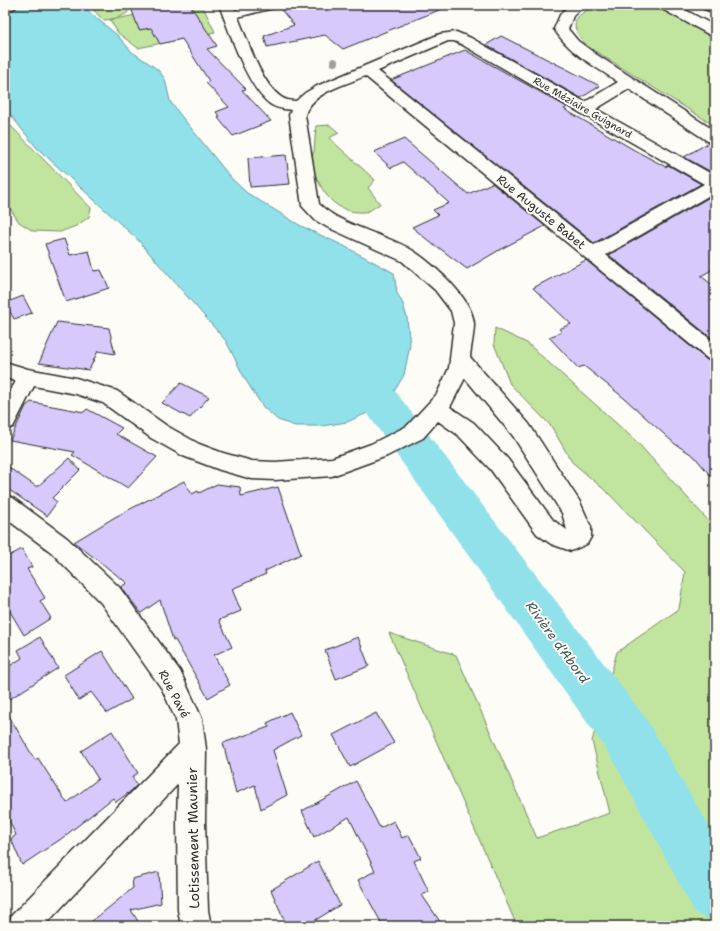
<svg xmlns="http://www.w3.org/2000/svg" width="720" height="931" viewBox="0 0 720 931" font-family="'Shantell Sans',sans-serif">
  <rect width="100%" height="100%" fill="#fdfcf7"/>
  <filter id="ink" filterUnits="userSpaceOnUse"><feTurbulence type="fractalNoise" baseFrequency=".025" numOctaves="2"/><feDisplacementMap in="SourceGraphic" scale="8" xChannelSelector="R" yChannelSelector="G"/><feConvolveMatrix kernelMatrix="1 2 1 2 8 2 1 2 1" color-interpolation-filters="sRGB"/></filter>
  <g filter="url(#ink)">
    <path fill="#c1e59f" stroke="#768865" d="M89 5H131L127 8 128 12C124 17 110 20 103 20Z
      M188 5H202L215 32 138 48 118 33 110 20Z
      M597 5H648L659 8 715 39V126L587 46C568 25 572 16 597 5Z
      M5 120 91 208 89 217 76 226 60 232 33 231 19 222 5 201Z
      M330 125 339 133 329 138 375 180 368 188 380 204C376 206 369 212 364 212 331 214 318 186 310 159L314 152 316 126Z
      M495 328 527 343 636 441 715 528V926H517L389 633 456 655 537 838 610 813 592 741 617 652 679 609 685 572 608 493 572 462 551 426 510 384 494 344Z"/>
    <path fill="#90e1ea" stroke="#68989e" d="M5 5H81L117 35 132 52 153 66 159 71 165 79 170 101 178 112 232 179 247 193 301 226 344 246 394 273 397 293 403 304 407 318 410 345 404 375 395 390 367 413 347 422 322 426H295L278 420 263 407 245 379 226 341 137 239 36 147 5 108Z"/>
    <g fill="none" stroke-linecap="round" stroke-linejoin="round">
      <path fill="#90e1ea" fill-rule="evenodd" d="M381 386 395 391 647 720 715 837V922L695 913 611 756 367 413 361 402 367 391Z"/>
    </g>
    <path fill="#d7c9fb" stroke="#2b2b2b" d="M130 5H190L217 46 207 49 246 89 242 90 271 121 233 136 218 118 220 117 216 112 229 107 206 83 209 81 182 39 160 44 151 28 139 30Z
      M277 5H449V6L343 49 325 35 267 47 264 36 294 25Z
      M501 36 600 86 581 98 486 45Z
      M465 50 567 107 564 109 636 151 666 167 668 165 701 184 594 243 391 80Z
      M404 139 468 194 492 183 545 226 501 249 467 269 438 247H436L412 227 438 215 433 210 449 203 403 162 391 168 374 152Z
      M708 143 715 144V174L684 157Z
      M286 155 290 184 250 187 248 158Z
      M715 194V268L701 276 715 287V341L609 255Z
      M64 239 70 255 89 251 94 271 101 270 109 288 66 302 45 244Z
      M586 260 707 360 715 363V481L694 456 675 444 624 398 584 366 578 368 549 337 562 332 559 329 571 324 533 288Z
      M23 296 32 313 14 319 5 303Z
      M57 322 109 328 115 354 98 351 89 370 39 363Z
      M181 383 209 397 190 418 162 403Z
      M31 402 84 412 87 409 122 428 116 434 157 457 128 488 72 455 75 452 10 440 26 406Z
      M69 458 80 470 52 498 57 502 47 516 5 487V465L37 487Z
      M184 481 192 494 198 491 199 493 217 484 240 487 241 496 278 487 301 554 265 571 266 574 232 589 241 611 219 620 232 647 214 655 230 685 208 698 175 640H173L160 600 141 613 121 587 127 583 74 542 115 517Z
      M22 549 32 567 27 569 45 598 40 601 51 618 24 635 5 603V558Z
      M40 637 58 668 5 702V669L22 658 18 650Z
      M358 637 369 666 336 679 325 650Z
      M102 651 132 699 107 713 91 692 79 700 64 675Z
      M5 709 35 760 38 758 67 803 98 779 81 751 112 731 138 773 132 777 137 785 131 791 116 802 113 798 61 839 22 865 11 839 16 835 5 813Z
      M290 712 301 735 273 750 287 795 261 809 255 785 236 793 223 743 269 727 267 723Z
      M376 713 394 743 350 767 333 735Z
      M356 781 380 828 394 821 402 838 409 835 421 858 414 861 429 892 422 895 443 926H383L358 880 375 871 349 817 314 837 302 811Z
      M318 861 340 905 306 926H287L271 890Z
      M159 872 161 903 131 910 141 926H86L133 888 132 879Z"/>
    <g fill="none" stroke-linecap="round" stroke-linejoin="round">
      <g stroke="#2b2b2b" stroke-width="3">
        <path id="minor" d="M219 5H233L235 10 252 5H275L273 8 238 17C248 41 260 82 281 97 285 100 291 101 296 101L305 93 317 86 440 34 456 32 471 38 585 102 618 82C595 66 570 54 554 29L560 15 569 5H585L573 16 568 29 578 41 597 55 715 131V143L709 142 629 89 596 109 715 176V192L606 255 715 343V362L708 359 365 76C345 85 312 92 305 115L319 204C335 219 356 226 376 234 389 239 403 244 415 252 434 265 473 299 474 324 474 334 471 346 470 357L529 424 580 502 591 527V537L587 544 571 551 551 544 537 534 491 470 458 435 438 421 423 438 387 456 340 473 332 476 275 480 252 479 220 470 183 456 151 438 103 403 76 394 34 386 13 427 5 429V401L16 381 5 378V362L28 369 76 378 117 391 167 426 199 444 223 453 252 461 275 462 332 458 371 444 407 426 437 394 449 368 454 323 451 311 435 290 402 261 327 227 315 220 302 206 289 115 291 110C284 109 275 108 270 104 246 86 230 32 219 5ZM448 41H454L461 44 704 184 594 245 378 71ZM465 378 513 436 562 513 567 530 553 520 507 458 474 423 450 407Z
          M658 5H676L715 26V36L710 35 660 8Z
          M700 5H715V13L702 8Z
          M5 495 13 498 67 538 119 587 180 671 198 710 202 719 206 749 205 822 208 910 211 926H181L178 910 177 822 178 784 44 926H8L12 915 179 744 176 720 162 689 101 603 51 552 5 518Z"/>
      </g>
      <g stroke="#2b2b2b" stroke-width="3">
        <path id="major" d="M5 5H17L15 8 5 11Z"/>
      </g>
      <use href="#minor" fill="#fdfcf7" fill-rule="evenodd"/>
      <use href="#major" fill="#fdde96" fill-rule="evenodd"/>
    </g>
    <circle fill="#9ea397" cx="334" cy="62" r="4"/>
  </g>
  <g text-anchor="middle" stroke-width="4" stroke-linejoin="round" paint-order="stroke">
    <g font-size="10" fill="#2b2b2b" stroke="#fdfcf7">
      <text transform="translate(583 107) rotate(30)" y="4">Rue Méziaire Guignard</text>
    </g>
    <g font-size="12" fill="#2b2b2b" stroke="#fdfcf7">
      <text transform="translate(541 212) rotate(39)" y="4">Rue Auguste Babet</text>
      <text transform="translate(174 694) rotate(62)" y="4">Rue Pavé</text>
    </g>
    <g font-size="13" font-style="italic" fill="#44585b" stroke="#fdfcf7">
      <text transform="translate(558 642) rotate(54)" y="5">Rivière d'Abord</text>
    </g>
    <g font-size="14" fill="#2b2b2b" stroke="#fdfcf7">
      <text transform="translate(193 838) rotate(-91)" y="5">Lotissement Maunier</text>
    </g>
  </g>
  <rect width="720" height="931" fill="none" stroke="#fdfcf7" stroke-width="20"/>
  <rect x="10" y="10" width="700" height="911" fill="none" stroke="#2b2b2b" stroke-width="1.5" filter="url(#ink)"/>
</svg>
